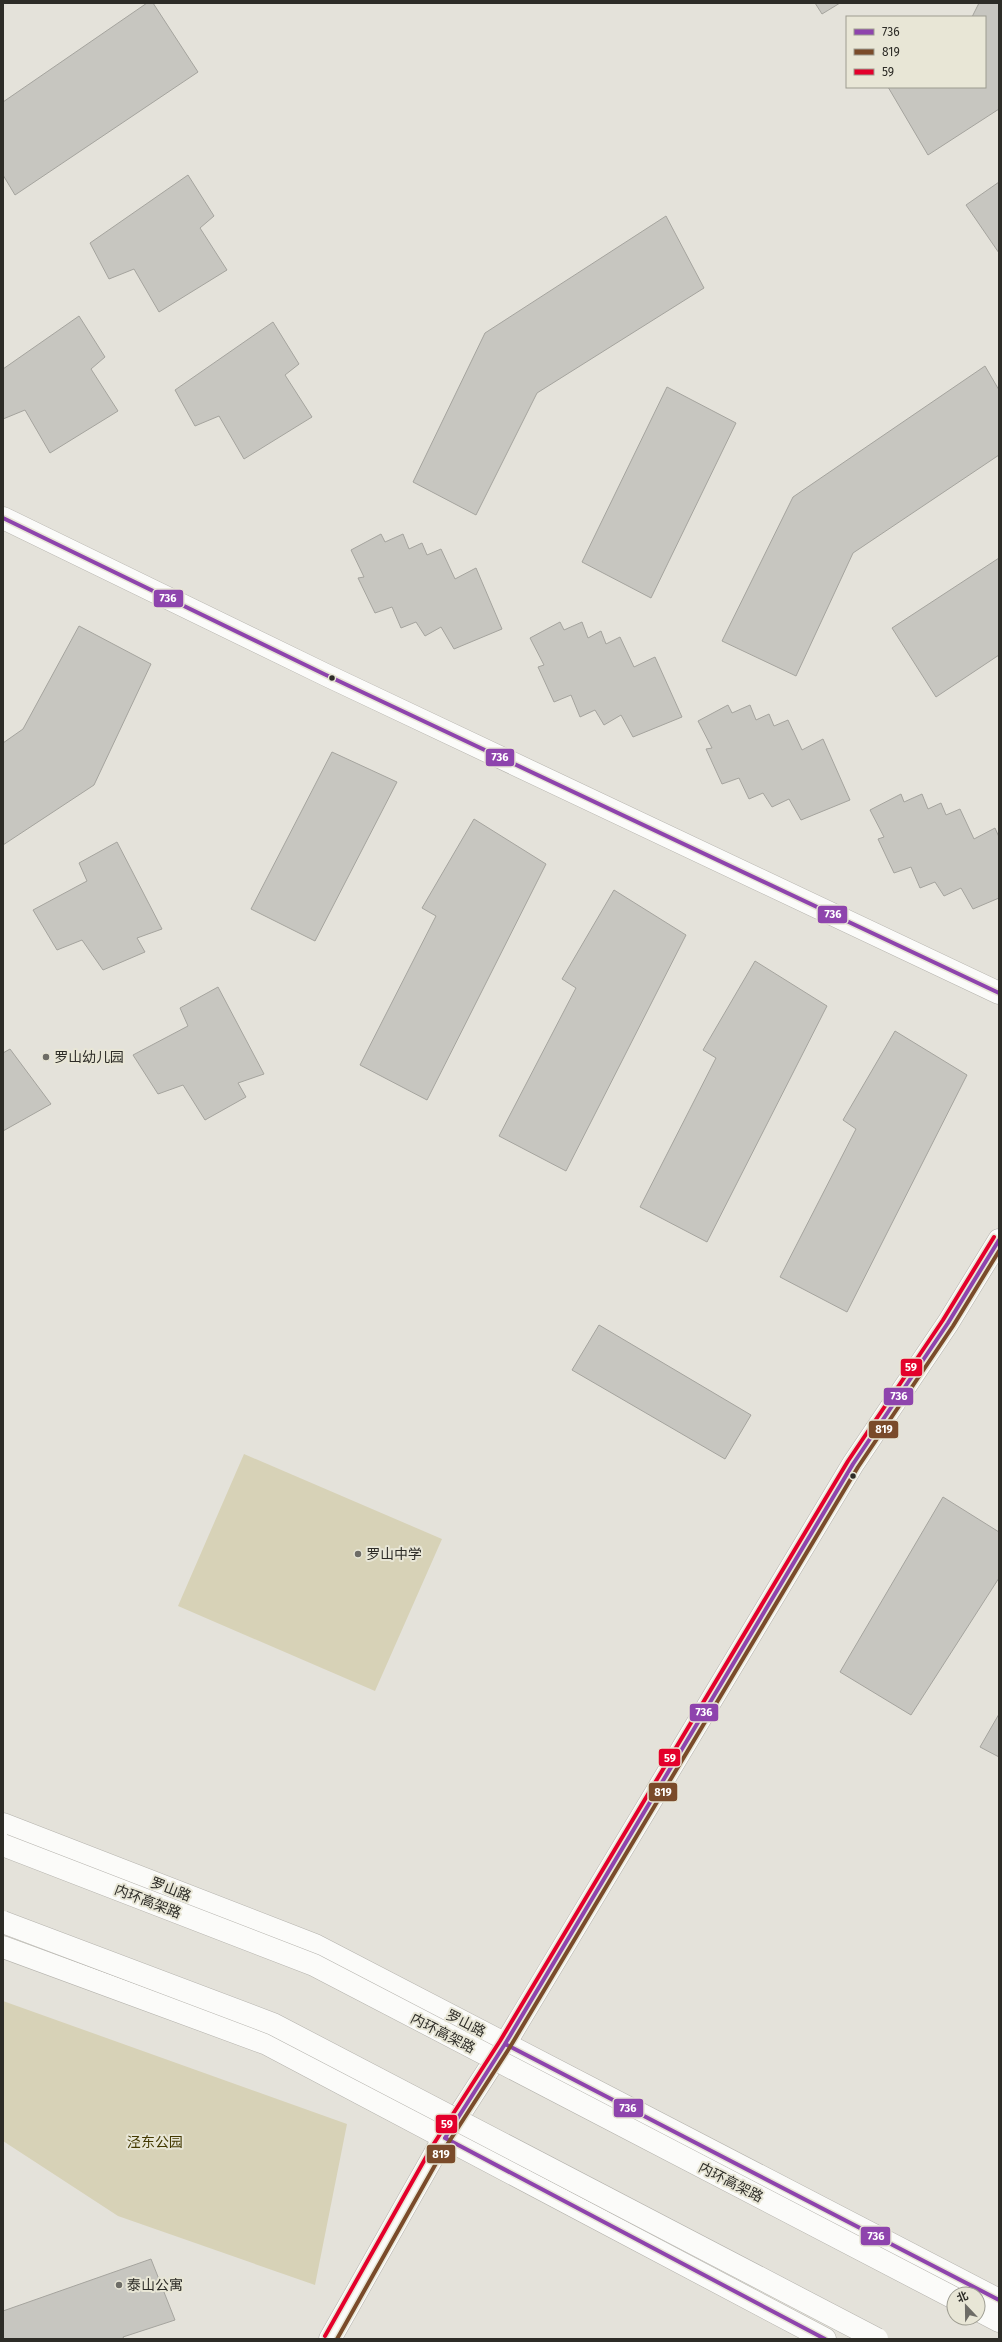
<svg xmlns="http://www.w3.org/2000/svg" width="1002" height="2342" viewBox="0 0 1002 2342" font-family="'Fira Sans','Noto Sans SC',sans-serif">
  <rect width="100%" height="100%" fill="#e4e2da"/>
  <path fill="#d7d2b7" d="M244 1454 442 1539 375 1691 178 1606Z
    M3 2001 347 2124 315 2285 118 2216 3 2141Z"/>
  <path fill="#c7c6c0" stroke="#a5a49e" d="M147 3H153L198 72 15 195 3 175V102Z
    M815 3H840L822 14Z
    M979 3H999V109L928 155 888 87H985V17H972Z
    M188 175 214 216 200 228 227 270 159 312 134 269 109 279 90 243Z
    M999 182V253L966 205Z
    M666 216 704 288 537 393 476 515 413 482 485 333Z
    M79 316 105 357 91 369 118 411 50 453 25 410 3 419V369Z
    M273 322 299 364 285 375 312 417 244 459 219 416 195 426 175 390Z
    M985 366 999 390V455L853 553 796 676 722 641 793 497Z
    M667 387 736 423 651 598 582 562Z
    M381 534 385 542 403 534 409 549 422 543 427 555 441 549 455 579 476 568 502 629 454 649 441 627 425 636 416 622 401 628 392 607 375 613 358 578 364 577 351 550Z
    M999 558V655L936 697 892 628Z
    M560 622 564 630 582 622 588 638 601 631 606 644 620 637 634 667 655 657 682 717 633 737 621 715 604 725 595 710 580 717 571 695 554 702 538 667 544 665 530 638Z
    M79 626 151 664 94 785 3 845V743L23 729Z
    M728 705 732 713 750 705 756 720 769 714 774 726 788 720 802 750 823 739 850 800 801 820 789 799 772 807 763 793 749 799 739 778 722 784 706 749 712 748 698 721Z
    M332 752 397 782 315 941 251 909Z
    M901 794 904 802 922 794 928 809 941 803 946 815 960 809 974 839 995 828 999 837V898L973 909 961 888 944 896 935 882 920 888 911 867 894 873 878 839 884 837 870 810Z
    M474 819 546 864 427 1100 360 1065 436 916 422 908Z
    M117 842 162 929 137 938 145 952 103 970 82 940 57 950 33 910 87 881 79 863Z
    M614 890 686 935 566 1171 499 1136 576 988 562 979Z
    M755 961 827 1006 707 1242 640 1207 716 1058 703 1050Z
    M218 987 264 1074 238 1083 246 1097 205 1120 183 1085 158 1094 133 1055 188 1026 180 1008Z
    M895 1031 967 1075 847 1312 780 1277 856 1129 843 1120Z
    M10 1049 51 1104 3 1131V1053Z
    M599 1325 751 1415 725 1459 572 1370Z
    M943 1497 999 1532V1578L911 1715 840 1672Z
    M999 1714V1757L980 1747Z
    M151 2259 175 2320 123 2337 124 2339H3V2311Z"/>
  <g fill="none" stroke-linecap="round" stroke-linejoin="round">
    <g stroke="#b4b2ac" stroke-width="23">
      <path id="minor" d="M3 518 326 675 999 993
        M330 2339 438 2148 505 2044 853 1464 948 1323 999 1240"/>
    </g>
    <g stroke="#b4b2ac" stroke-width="23">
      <path id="major" d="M3 1824 315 1945 999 2300
        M3 1947 267 2044 825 2339"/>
    </g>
    <g stroke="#b4b2ac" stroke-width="23">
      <path id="highway" d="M978 2310 999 2321"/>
    </g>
    <use href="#minor" stroke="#fbfbf9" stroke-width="22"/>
    <use href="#major" stroke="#fbfbf9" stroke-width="22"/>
    <use href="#highway" stroke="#fbfbf9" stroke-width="22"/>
    <g stroke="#b4b2ac" stroke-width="23" stroke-linecap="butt">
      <path id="highway-bridge" d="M3 1845 314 1965 954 2298
        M3 1922 273 2024 877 2339"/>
    </g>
    <use href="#highway-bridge" stroke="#fbfbf9" stroke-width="22"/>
    <g stroke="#e8e6d6" stroke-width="7">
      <path id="bus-1" d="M3 518 326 675 999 993
        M505 2044 999 2300
        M825 2339 445 2138 505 2044 853 1464 948 1323 999 1240"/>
    </g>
    <g stroke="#e8e6d6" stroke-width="7">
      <path id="bus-2" d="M337 2339 443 2151 510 2047 858 1467 953 1326 999 1251"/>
    </g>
    <g stroke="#e8e6d6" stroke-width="7">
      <path id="bus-3" d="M325 2336 433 2145 500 2041 848 1461 943 1320 994 1237"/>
    </g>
    <use href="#bus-1" stroke="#8e44ad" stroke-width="4"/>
    <use href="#bus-2" stroke="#7a4b2a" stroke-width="4"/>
    <use href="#bus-3" stroke="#e4002b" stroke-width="4"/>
  </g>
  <g fill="#2d2c27" stroke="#e8e6d6" stroke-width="1.5">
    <circle cx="332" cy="678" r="3.5"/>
    <circle cx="853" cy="1476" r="3.5"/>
  </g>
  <g fill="#6d6c66" stroke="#e8e6d6" stroke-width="1.5">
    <circle cx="46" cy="1057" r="4"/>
    <circle cx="358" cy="1554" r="4"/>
    <circle cx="119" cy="2285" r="4"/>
  </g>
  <g text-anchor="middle" stroke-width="4" stroke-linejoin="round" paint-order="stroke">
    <g font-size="14" fill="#2d2c27" stroke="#e8e6d6" text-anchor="start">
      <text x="54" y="1062">罗山幼儿园</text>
      <text x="366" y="1559">罗山中学</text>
      <text x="127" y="2290">泰山公寓</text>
    </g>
    <g font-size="14" fill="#2d2c27" stroke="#e8e6d6">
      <text transform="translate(171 1889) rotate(21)" y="5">罗山路</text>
      <text transform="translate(148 1901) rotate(21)" y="5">内环高架路</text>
      <text transform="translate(466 2023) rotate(27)" y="5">罗山路</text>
      <text transform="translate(443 2033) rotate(27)" y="5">内环高架路</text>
      <text transform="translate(731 2182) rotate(27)" y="5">内环高架路</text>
    </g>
    <g font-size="14" fill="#433900" stroke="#e8e6d6">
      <text x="155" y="2147">泾东公园</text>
    </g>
  </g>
  <g stroke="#e8e6d6" stroke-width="1.5">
    <rect x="153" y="589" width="31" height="19" rx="4" fill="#8e44ad"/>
    <rect x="485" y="748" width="30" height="19" rx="4" fill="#8e44ad"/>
    <rect x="817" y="905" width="31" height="19" rx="4" fill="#8e44ad"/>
    <rect x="900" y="1358" width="23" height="19" rx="4" fill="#e4002b"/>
    <rect x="883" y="1387" width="31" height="19" rx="4" fill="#8e44ad"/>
    <rect x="868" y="1420" width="31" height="19" rx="4" fill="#7a4b2a"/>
    <rect x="689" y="1703" width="30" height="19" rx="4" fill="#8e44ad"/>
    <rect x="658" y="1748" width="23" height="19" rx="4" fill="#e4002b"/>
    <rect x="648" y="1782" width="30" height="20" rx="4" fill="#7a4b2a"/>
    <rect x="613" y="2098" width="31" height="20" rx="4" fill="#8e44ad"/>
    <rect x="435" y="2114" width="23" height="20" rx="4" fill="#e4002b"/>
    <rect x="426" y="2144" width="30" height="20" rx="4" fill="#7a4b2a"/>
    <rect x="860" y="2226" width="31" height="20" rx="4" fill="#8e44ad"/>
  </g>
  <g font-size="11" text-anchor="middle" font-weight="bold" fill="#fff">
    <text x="168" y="602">736</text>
    <text x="500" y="761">736</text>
    <text x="833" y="918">736</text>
    <text x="911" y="1371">59</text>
    <text x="899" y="1400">736</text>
    <text x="884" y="1433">819</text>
    <text x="704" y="1716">736</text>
    <text x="670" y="1762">59</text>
    <text x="663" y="1796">819</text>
    <text x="628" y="2112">736</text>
    <text x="447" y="2128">59</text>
    <text x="441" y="2158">819</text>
    <text x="876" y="2240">736</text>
  </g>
  <rect width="1002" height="2342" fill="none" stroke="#2d2c27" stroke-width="8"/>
  <rect x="846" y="16" width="140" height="72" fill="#e8e6d6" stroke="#9d9c90"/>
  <rect x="854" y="29" width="20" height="6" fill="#8e44ad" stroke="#9d9c90"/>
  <text x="882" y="36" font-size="12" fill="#2d2c27">736</text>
  <rect x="854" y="49" width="20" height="6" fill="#7a4b2a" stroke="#9d9c90"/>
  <text x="882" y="56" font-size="12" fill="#2d2c27">819</text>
  <rect x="854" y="69" width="20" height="6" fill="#e4002b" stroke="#9d9c90"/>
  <text x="882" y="76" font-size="12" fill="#2d2c27">59</text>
  <g transform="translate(966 2306) rotate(338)"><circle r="19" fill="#e8e6d6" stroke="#9d9c90"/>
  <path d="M0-3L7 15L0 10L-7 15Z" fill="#6d6c66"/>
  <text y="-6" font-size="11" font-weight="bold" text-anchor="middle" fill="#2d2c27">北</text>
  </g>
</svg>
